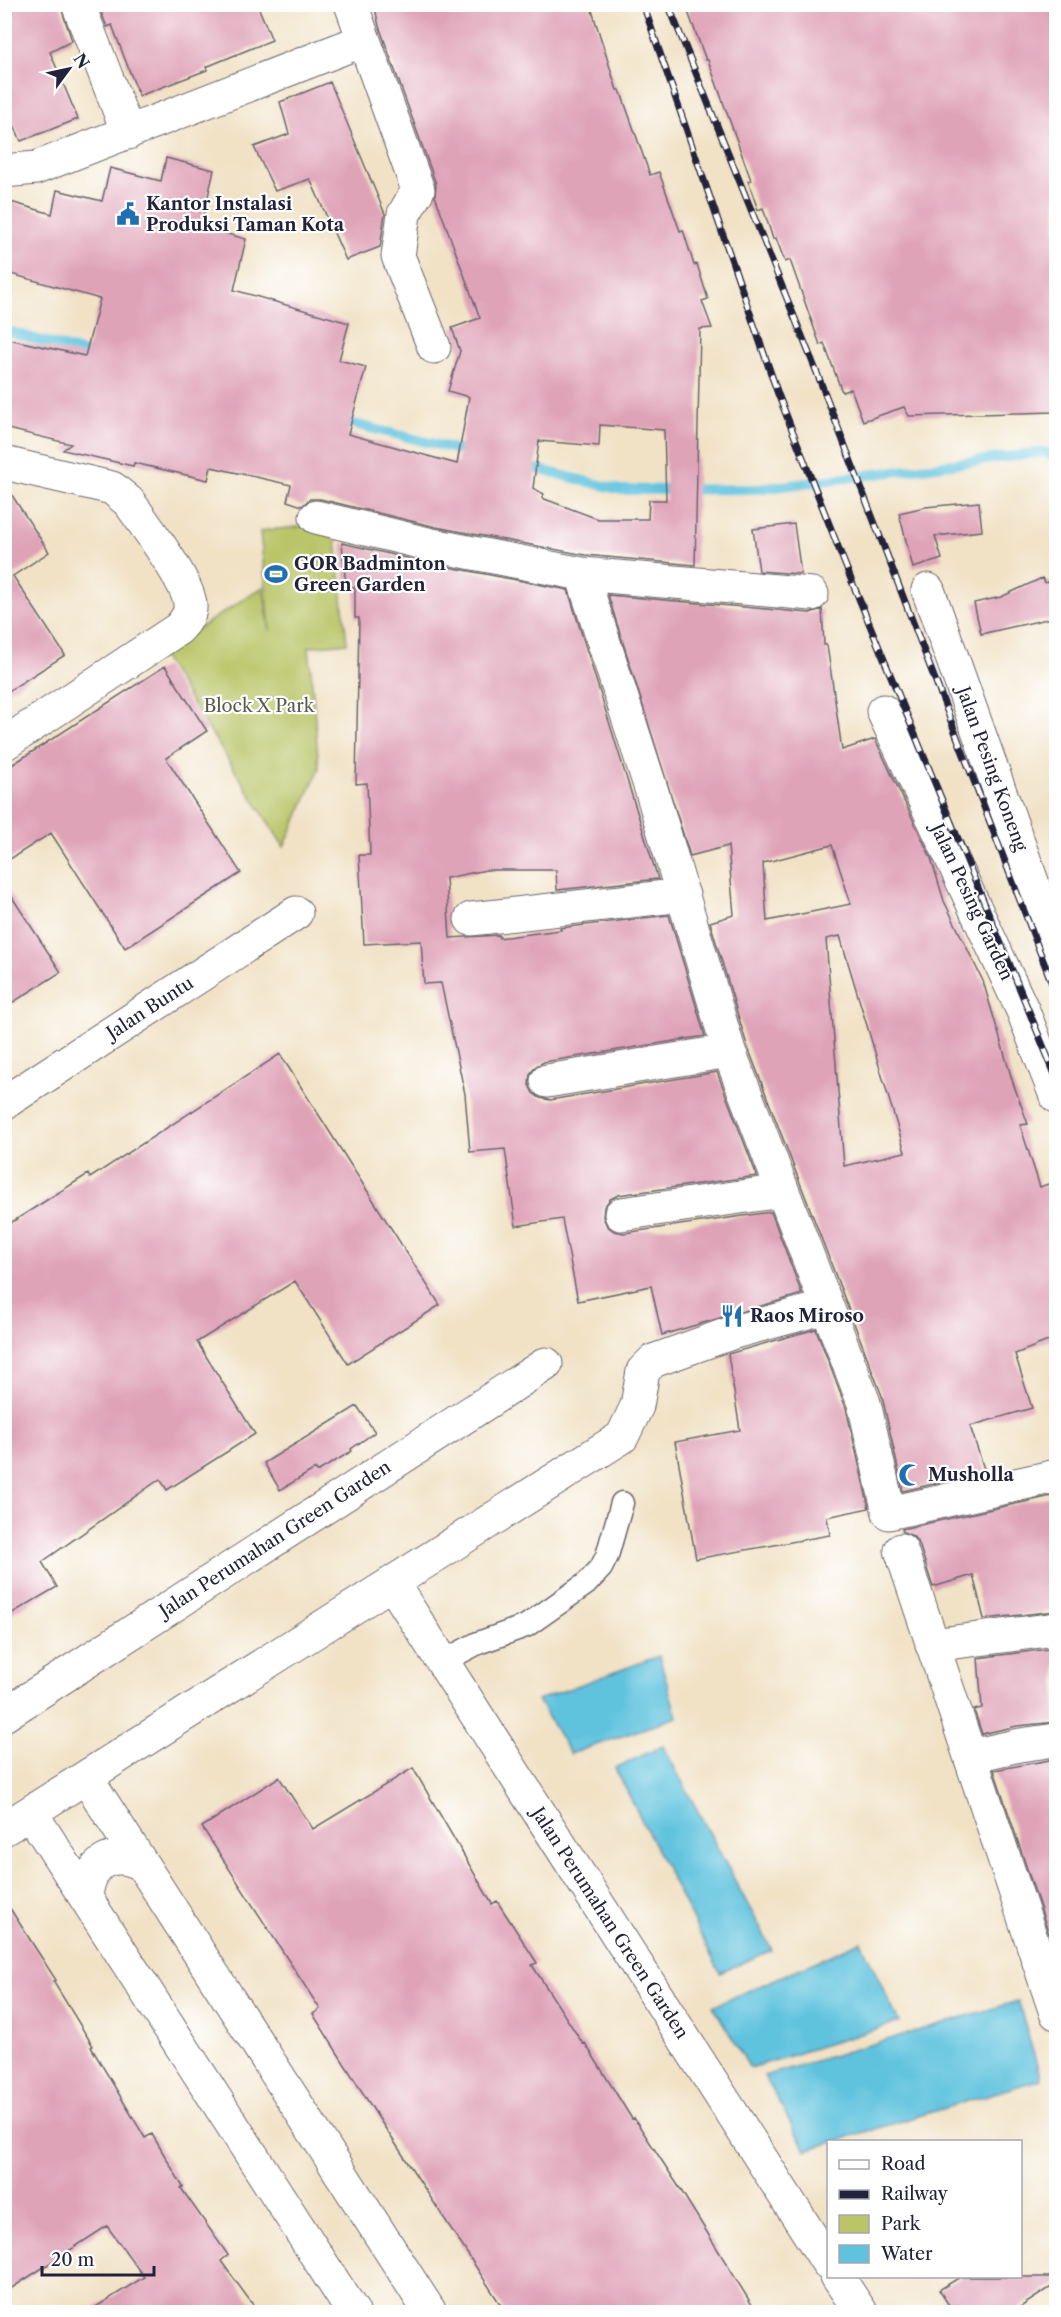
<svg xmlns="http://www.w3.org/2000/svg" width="1061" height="2317" viewBox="0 0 1061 2317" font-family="'Libre Caslon Text',serif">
  <rect width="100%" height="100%" fill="#fff"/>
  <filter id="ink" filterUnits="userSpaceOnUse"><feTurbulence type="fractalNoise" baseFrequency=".0167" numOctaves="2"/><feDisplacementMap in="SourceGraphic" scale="12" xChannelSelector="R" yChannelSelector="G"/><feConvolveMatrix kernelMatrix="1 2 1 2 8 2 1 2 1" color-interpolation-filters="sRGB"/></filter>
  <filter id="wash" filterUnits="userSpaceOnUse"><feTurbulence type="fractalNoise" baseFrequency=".008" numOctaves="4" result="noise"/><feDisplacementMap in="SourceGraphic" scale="24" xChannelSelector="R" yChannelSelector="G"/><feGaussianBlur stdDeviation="1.35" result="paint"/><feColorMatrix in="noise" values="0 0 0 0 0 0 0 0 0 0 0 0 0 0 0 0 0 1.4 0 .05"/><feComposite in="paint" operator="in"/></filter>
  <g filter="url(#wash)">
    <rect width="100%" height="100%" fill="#f1e2c6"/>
    <path fill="#b9c567" stroke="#6e7451" stroke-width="1.5" d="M334 523 347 643 309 647 319 769 284 847 160 653 263 587 270 631 260 531Z"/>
    <path fill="#60c3de" stroke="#41728c" stroke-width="1.5" d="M659 1656 677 1717 570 1754 538 1700Z
      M663 1746 772 1950 720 1973 615 1768Z
      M861 1942 899 2022 750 2068 713 2006Z
      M1018 2001 1041 2079 806 2150 764 2076Z"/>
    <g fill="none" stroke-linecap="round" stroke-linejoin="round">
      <path stroke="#60c3de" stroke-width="10" d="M4 330 99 357
        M338 420 471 453
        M521 465 621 490 760 489 1044 452 1056 458"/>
    </g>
    <g id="blocks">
      <path fill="#dfa3b8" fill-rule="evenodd" d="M4 4H60L72 41 50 52 78 119 21 141 4 102Z
        M98 4H257L272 40 206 67 207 70 139 96 112 25 107 27Z
        M374 4H590L617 90H620L650 175 659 172 680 231 683 230 694 265 697 264 708 299 702 301 712 328 700 329 695 565 585 555 436 527 320 499H310L302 506 287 501 291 485 211 467 208 480 134 463 133 466 63 450 71 444 4 428V338L85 356 100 299 4 272V200L52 214 57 190 102 201 110 168 161 181 166 158 214 170 201 227 246 239 234 290 349 323 339 360 366 367 348 434 457 464 469 397 448 391 460 351 452 328 480 318 435 196 436 184 379 26ZM600 425 664 430 666 500H649L648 519H598L542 498 544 494 533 488 539 441 599 446Z
        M685 4H1056V412L909 416 904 407 863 421 851 389 842 392 824 343 820 345 790 260 785 262 776 238 773 239 763 208 758 210 748 181 751 180 708 60H706Z
        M330 82 385 214 380 247 346 260 310 179 275 191 254 147 289 134 280 102Z
        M4 483 49 552 13 576 65 655 4 694Z
        M979 502 982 531 935 536 942 559 913 568 899 513 925 507Z
        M794 524 801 574 759 571 753 529Z
        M342 543 428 563 568 590 658 879 557 890 556 870H486L446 878 450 938 499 935V938L561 930 560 928 669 915 705 1036 544 1062 536 1066 530 1074 529 1085 533 1093 540 1098 550 1100 717 1072 757 1176 618 1195 610 1199 604 1207 603 1217 607 1226 614 1231 624 1233 771 1212 802 1294 662 1335 651 1286 578 1301 562 1219 516 1226 505 1149 470 1152 465 1094 441 983 424 984 421 941 364 944 359 855H370L367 783 356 784 359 618H355V587H346Z
        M1042 578 1045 583 1056 578V617L981 634 974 603 1001 597Z
        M608 595 810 613 822 609 824 645H827L842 750 875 739 931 858 944 901 983 981 1013 1083 1028 1124 1020 1125 1040 1187 1056 1181V1338L1015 1354 1032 1408 970 1426 985 1472 903 1491 882 1396 747 1045 710 922 734 915 728 846 690 856ZM832 845 851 904 767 921 763 863ZM840 936 905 1152 844 1166 826 939Z
        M165 666 207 731 166 758 241 873 125 948 51 833 4 863V770Z
        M4 885 61 972 4 1008Z
        M280 1054 440 1305 348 1364 295 1281 197 1342 255 1434 167 1490 160 1479 42 1562 57 1587 4 1618V1227L88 1174 90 1178Z
        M816 1329 846 1408 869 1508 827 1517 830 1535 696 1559 675 1442 740 1430 728 1354Z
        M357 1406 375 1432 351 1449 352 1451 317 1472 315 1469 280 1490 264 1463Z
        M1056 1495V1611L984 1619 973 1575 933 1587 919 1544 913 1536 903 1532 902 1529Z
        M1056 1648V1722L1017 1726 982 1734 974 1710 982 1708 978 1658Z
        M1056 1759V1955L994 1770Z
        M413 1768 492 1904 497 1901 537 1963 532 1965 583 2044 585 2043 632 2119 634 2118 677 2184 757 2313H506L378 2117 313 2014 320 2009 202 1827 279 1777 313 1829Z
        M4 1899 56 1980 53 1981 93 2046 91 2047 145 2138 152 2134 183 2187 181 2188 228 2255 221 2261 259 2313H86L144 2277 107 2226 4 2293Z
        M960 2277H1056V2284L1011 2313H954L939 2290Z"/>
    </g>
  </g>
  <g filter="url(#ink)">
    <use href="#blocks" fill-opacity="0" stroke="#6a656c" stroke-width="1.5"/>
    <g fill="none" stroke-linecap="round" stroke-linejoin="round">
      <g stroke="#6a656c" stroke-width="25">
        <path id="lane" d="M442 1662 478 1643 526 1626 586 1584 601 1568 607 1556 622 1503"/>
      </g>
      <g stroke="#6a656c" stroke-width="35">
        <path id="street" d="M78 4 128 133
          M351 4 418 190 404 214 398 256 434 347
          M4 171 36 168 364 40
          M4 463 112 488 129 502C144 524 189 582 190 605 191 614 184 623 178 629L4 744
          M316 517 432 545 582 574 812 594
          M582 574 652 792 729 1051 864 1403 889 1513 1056 1476
          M928 590 1056 949
          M883 711 1023 1011 1056 1096
          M471 919 683 895
          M547 1081 729 1051
          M4 1103 296 913
          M621 1214 782 1191
          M901 1550 1056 2013
          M392 1583 828 2263
          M932 1645 1056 1629
          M4 1715 546 1364
          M971 1756 1020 1745 1056 1740
          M86 1777 430 2312
          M31 1813 353 2312
          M4 1829 622 1437 637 1406 643 1371 653 1361 734 1332 826 1307
          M86 1898C89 1863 110 1849 142 1864
          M837 2276 861 2312"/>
      </g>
      <use href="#lane" stroke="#fff" stroke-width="22"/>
      <use href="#street" stroke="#fff" stroke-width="33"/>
      <g stroke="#22223b" stroke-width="7">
        <path id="rail" d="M643 4 778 394 848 572 1056 1077
          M668 4 817 373 1056 994"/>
      </g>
      <use href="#rail" stroke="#fff" stroke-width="4.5" stroke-dasharray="14" stroke-linecap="butt"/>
    </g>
  </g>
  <defs>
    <g id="civic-bare" transform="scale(1.8)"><path d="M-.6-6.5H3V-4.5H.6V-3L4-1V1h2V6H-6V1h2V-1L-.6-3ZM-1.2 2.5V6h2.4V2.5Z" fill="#1f6fb2" stroke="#fff" stroke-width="2.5" paint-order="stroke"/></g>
    <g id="stadium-bare" transform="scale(1.8)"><path d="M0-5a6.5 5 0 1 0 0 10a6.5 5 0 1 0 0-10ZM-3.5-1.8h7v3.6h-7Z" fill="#1f6fb2" stroke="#fff" stroke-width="2.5" paint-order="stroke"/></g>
    <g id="restaurant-bare" transform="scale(1.8)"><path d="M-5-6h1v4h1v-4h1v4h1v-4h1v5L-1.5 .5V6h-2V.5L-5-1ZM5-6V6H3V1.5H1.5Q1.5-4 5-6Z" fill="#1f6fb2" stroke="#fff" stroke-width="2.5" paint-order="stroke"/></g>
    <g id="mosque-bare" transform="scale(1.8)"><path d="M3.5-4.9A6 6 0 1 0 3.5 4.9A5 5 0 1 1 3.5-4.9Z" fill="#1f6fb2" stroke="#fff" stroke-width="2.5" paint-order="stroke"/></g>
  </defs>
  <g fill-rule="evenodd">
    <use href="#civic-bare" x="128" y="214"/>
    <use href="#stadium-bare" x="276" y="574"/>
    <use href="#restaurant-bare" x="732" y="1316"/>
    <use href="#mosque-bare" x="910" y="1475"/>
  </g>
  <g text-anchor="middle" stroke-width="4.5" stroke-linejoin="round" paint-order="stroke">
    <g font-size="18" font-weight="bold" fill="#22223b" stroke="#fff" text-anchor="start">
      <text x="146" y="210">Kantor Instalasi<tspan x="146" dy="21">Produksi Taman Kota</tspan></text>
      <text x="294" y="570">GOR Badminton<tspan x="294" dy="21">Green Garden</tspan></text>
      <text x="750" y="1322">Raos Miroso</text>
      <text x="928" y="1481">Musholla</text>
    </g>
    <g font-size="18" fill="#575b4a" stroke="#fff">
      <text x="259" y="712">Block X Park</text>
    </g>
    <g font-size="18" fill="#22223b" stroke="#fff">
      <text transform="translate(992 769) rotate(70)" y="6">Jalan Pesing Koneng</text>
      <text transform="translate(972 902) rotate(65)" y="6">Jalan Pesing Garden</text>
      <text transform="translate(150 1008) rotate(-33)" y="6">Jalan Buntu</text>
      <text transform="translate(275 1539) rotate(-33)" y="6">Jalan Perumahan Green Garden</text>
      <text transform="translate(610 1923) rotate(57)" y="6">Jalan Perumahan Green Garden</text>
    </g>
  </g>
  <rect width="1061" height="2317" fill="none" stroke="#fff" stroke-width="24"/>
  <rect x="827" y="2140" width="195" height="138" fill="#ffffff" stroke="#a7a7b1" stroke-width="1.5"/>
  <rect x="839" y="2160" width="30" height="9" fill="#ffffff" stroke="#a7a7b1" stroke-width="1.5"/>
  <text x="881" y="2170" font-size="18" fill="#22223b">Road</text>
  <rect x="839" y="2190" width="30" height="9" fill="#22223b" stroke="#a7a7b1" stroke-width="1.5"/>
  <text x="881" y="2200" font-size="18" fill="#22223b">Railway</text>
  <rect x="839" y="2215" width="30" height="18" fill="#b9c567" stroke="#a7a7b1" stroke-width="1.5"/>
  <text x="881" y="2230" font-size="18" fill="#22223b">Park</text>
  <rect x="839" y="2245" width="30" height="18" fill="#60c3de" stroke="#a7a7b1" stroke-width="1.5"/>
  <text x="881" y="2260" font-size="18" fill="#22223b">Water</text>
  <g transform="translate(69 69) rotate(57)" stroke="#ffffff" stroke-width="4.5" paint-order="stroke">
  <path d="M0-4.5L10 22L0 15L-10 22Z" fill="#22223b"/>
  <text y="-9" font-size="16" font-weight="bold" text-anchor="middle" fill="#22223b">N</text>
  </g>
  <path d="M42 2266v9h112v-9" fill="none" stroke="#22223b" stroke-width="3"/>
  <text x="51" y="2266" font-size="18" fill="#22223b" stroke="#ffffff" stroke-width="4.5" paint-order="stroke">20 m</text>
</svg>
